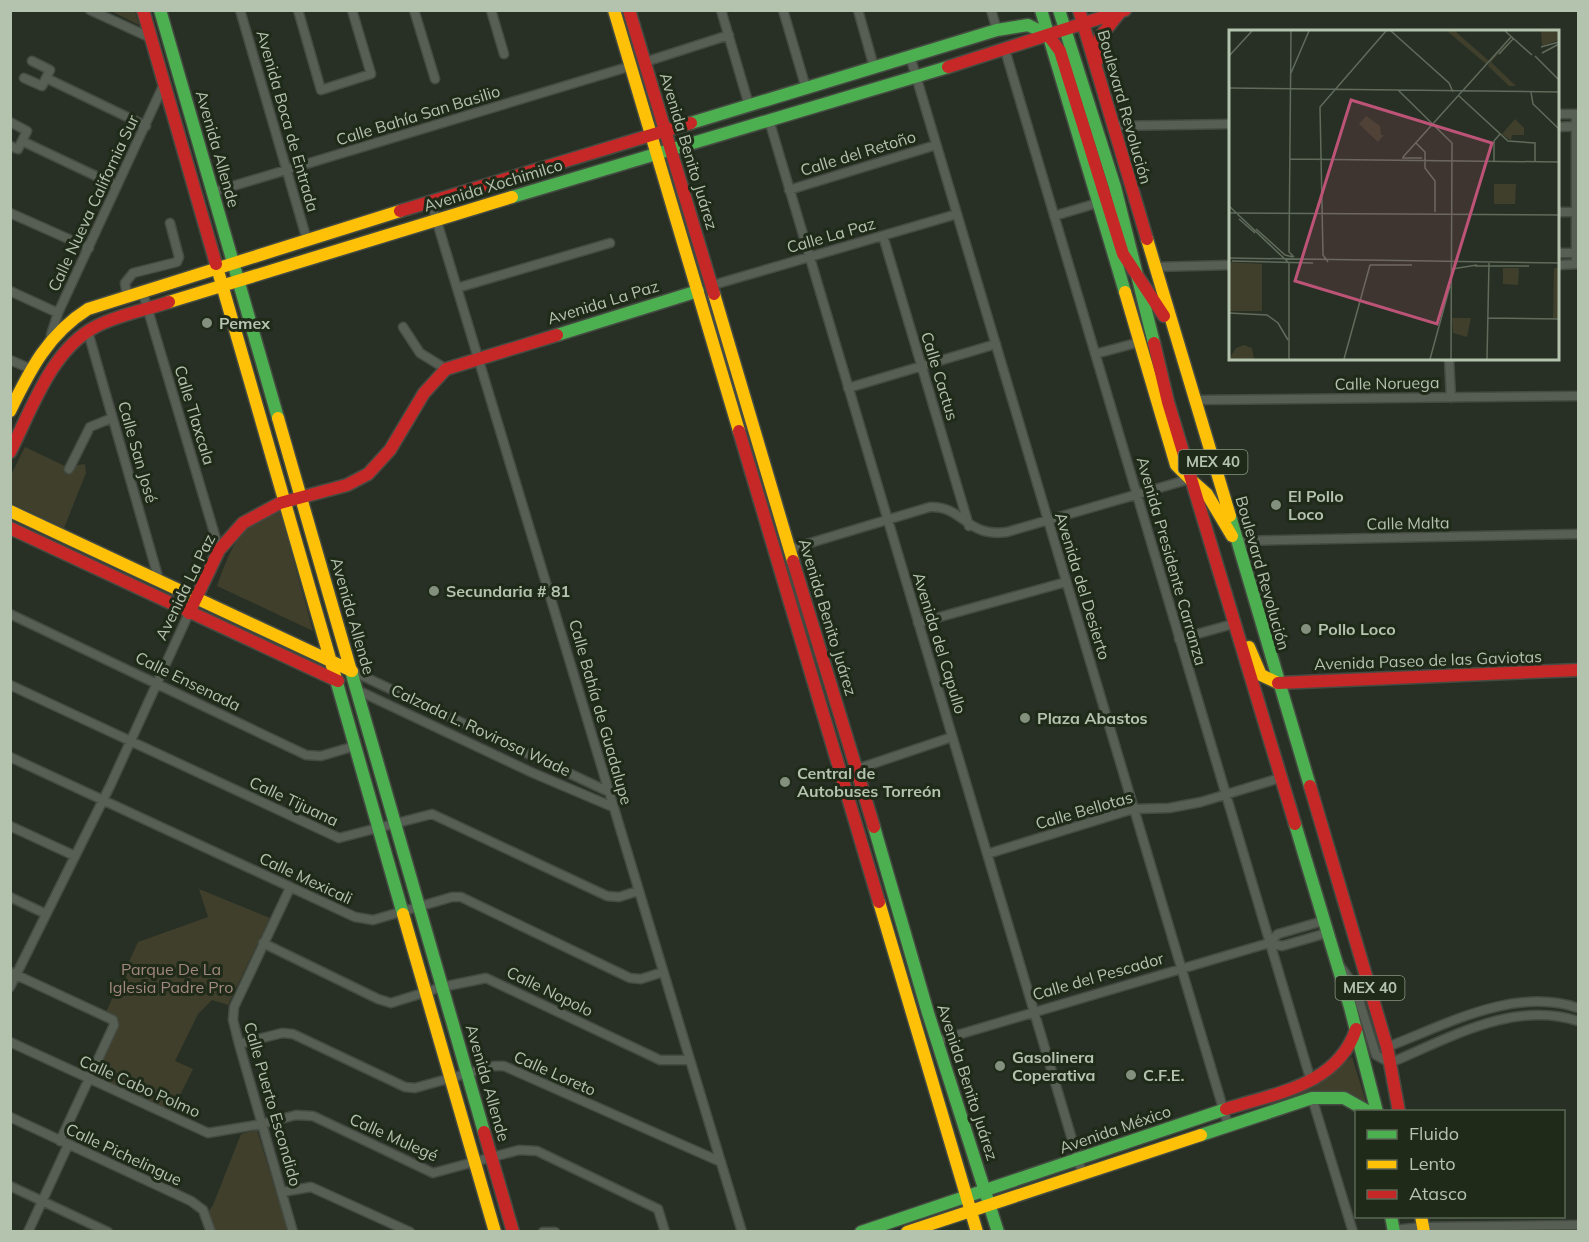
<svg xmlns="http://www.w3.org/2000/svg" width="1589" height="1242" viewBox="0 0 1589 1242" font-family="Mulish,sans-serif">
  <rect width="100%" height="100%" fill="#283025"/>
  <path fill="#3f3f2c" d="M111 11H135L139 25Z
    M25 447 67 467 85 464 86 473 64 528 11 503 10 477Z
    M280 511 313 631 217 586C230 550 240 521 280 511Z
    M199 889 270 918 228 1005 212 1000 198 1014 175 1061 193 1069 170 1115 91 1079 119 1020 106 1012 138 942 208 917Z
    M1352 1057 1366 1102C1322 1089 1315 1091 1271 1103L1313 1088Z
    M257 1130 288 1231H212L207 1214 213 1205 241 1134Z"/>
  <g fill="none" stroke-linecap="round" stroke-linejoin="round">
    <g stroke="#454b42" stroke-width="11">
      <path id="street" d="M90 10 151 38
        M240 10 307 240
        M298 10 321 90 371 74 352 10
        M414 10 435 79
        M491 10 504 54
        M721 10 749 105
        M783 10 806 88
        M858 10 874 67
        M991 10 997 30
        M1005 50 1311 1081
        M910 56 1228 1125
        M645 62 729 35
        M24 78 42 86 50 70 32 61
        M46 78 146 126
        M1558 114H1578
        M1576 114V264
        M769 120 1082 1173
        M10 122 27 131 18 149 10 146
        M1114 126 1230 124
        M1558 127 1578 126
        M22 141 117 186
        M789 190 936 145
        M213 192 631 66
        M431 202 742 1232
        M1558 212H1578
        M10 213 89 248
        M1054 216 1101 202
        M883 236 969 526
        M1558 253H1578
        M1558 265 1578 264
        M1155 267 1230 265
        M713 285 957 214
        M457 288 610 243
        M142 290 219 549
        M10 291 58 313
        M127 295 125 283 133 273 177 262 179 257 170 223
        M403 327 420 353 446 369
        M88 332 159 580
        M51 335 58 313 164 84
        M1095 354 1140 342
        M1449 358 1451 398
        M10 360 31 369
        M848 388 996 344
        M1195 400 1578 396
        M69 469 90 427 112 418
        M1237 541 1578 534
        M790 549 930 507C964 506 966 538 1007 532L1190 479
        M10 614 306 755 321 756 355 746
        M918 623 1066 582
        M1179 639 1233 624
        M352 671 609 792
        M10 685 339 838 432 814 607 896 619 897 638 891
        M357 690 533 773 613 807
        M10 757 355 917 373 920 452 897H461L630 978 641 979 663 972
        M857 769 952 737
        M10 826 75 856
        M987 854 1133 809 1169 808 1201 802 1280 778
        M290 888 234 1007 233 1020 239 1044 293 1232
        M10 897 46 914
        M263 943 378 999 391 1003 442 987 486 978 660 1060H689
        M1269 943 1282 946 1327 933
        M1340 966 1355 987 1376 1055 1390 1063C1450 1038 1513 1000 1578 1021
        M10 972 113 1020 114 1025 60 1141
        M10 987 111 784 189 613
        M937 1041 1269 943 1278 934 1323 921
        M10 1042 208 1133 262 1124 296 1115 313 1116 433 1173 519 1150 537 1151 658 1209 665 1232
        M239 1044 282 1033 293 1034 405 1087 415 1088 494 1066H504L721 1162
        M1387 1047C1446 1025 1514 986 1578 1008
        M1312 1098 1353 1232
        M10 1117 191 1201 203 1210 211 1232
        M10 1186 108 1232
        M282 1192 311 1187 410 1232
        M1393 1230 1423 1227 1578 1225
        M28 1232 68 1145
        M543 1232H555"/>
    </g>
    <g stroke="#454b42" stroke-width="15">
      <path id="fast" d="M160 10 278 418
        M1041 10 1125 292
        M1059 10 1115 187 1154 343
        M691 123 997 30 1028 25 1048 35
        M512 197 948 67
        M557 335 698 291
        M1230 516 1310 786
        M351 671 484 1132
        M335 676 403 914
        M1295 824 1350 1007 1377 1112
        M874 827 928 1013 998 1232
        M1201 1135 1312 1098H1344L1369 1112
        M1391 1216 1394 1232
        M861 1232 1226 1109"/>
    </g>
    <g stroke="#454b42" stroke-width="15">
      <path id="slow" d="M614 10 739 431
        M1147 239 1230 516
        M216 264 335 676
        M1125 292 1176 465 1190 479
        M714 294 793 561
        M169 302 512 197
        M10 411C30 370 48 334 88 309L400 211
        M278 418 351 671
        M1190 479 1207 494 1232 536
        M10 511 352 671
        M1249 647 1261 675 1278 683
        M879 902 977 1232
        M403 914 495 1232
        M1421 1216 1424 1232
        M907 1232 1201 1135"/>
    </g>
    <g stroke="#454b42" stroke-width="15">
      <path id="jam" d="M143 10 216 264
        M629 10 714 294
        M1079 10 1147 239
        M1048 35 1060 51 1123 254 1164 316
        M1097 61 1100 37 1120 12
        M948 67 1125 10
        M400 211 691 123
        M1154 343 1168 402 1295 824
        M739 431 879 902
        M10 452C31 411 51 350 95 327 117 315 146 310 169 302
        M10 528 338 681
        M793 561 874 827
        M189 613 219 550 243 523 280 503 347 485 368 474 390 450 424 393 446 369 557 335
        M1278 683 1578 670
        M1310 786 1387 1047 1399 1112
        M1226 1109C1276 1093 1338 1085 1356 1029
        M484 1132 513 1232"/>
    </g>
    <use href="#street" stroke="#575f54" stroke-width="8"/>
    <use href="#fast" stroke="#4caf50" stroke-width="12"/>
    <use href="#slow" stroke="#ffc107" stroke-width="12"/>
    <use href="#jam" stroke="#c62828" stroke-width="12"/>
  </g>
  <g fill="#83907d" stroke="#1f2a19" stroke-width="2">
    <circle cx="207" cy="323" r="6"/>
    <circle cx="1276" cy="505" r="6"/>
    <circle cx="434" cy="591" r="6"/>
    <circle cx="1306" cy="629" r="6"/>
    <circle cx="1025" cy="718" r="6"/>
    <circle cx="785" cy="782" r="6"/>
    <circle cx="1000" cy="1066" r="6"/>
    <circle cx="1131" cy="1075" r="6"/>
  </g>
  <g text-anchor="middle" stroke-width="6" stroke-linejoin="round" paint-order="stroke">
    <g fill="#1f2a19" stroke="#879581" stroke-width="1.5">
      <rect x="1178.5" y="450" width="69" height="24" rx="4.5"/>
      <rect x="1335.5" y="976" width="69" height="24" rx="4.5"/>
    </g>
    <g font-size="15" font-weight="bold" fill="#b4c3ad">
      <text x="1213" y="467">MEX 40</text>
      <text x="1370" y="993">MEX 40</text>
    </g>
    <g font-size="16" fill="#b4c3ad" stroke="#1f2a19">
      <text transform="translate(1125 107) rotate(74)" y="6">Boulevard Revolución</text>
      <text transform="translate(418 115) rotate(-17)" y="6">Calle Bahía San Basilio</text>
      <text transform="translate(288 121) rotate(74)" y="6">Avenida Boca de Entrada</text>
      <text transform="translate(218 149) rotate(74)" y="6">Avenida Allende</text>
      <text transform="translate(689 151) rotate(73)" y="6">Avenida Benito Juárez</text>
      <text transform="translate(858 153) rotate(-17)" y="6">Calle del Retoño</text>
      <text transform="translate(493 185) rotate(-17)" y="6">Avenida Xochimilco</text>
      <text transform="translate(93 203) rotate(-65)" y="6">Calle Nueva California Sur</text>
      <text transform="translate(831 235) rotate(-16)" y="6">Calle La Paz</text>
      <text transform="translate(603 302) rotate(-17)" y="6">Avenida La Paz</text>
      <text transform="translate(940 376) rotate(73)" y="6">Calle Cactus</text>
      <text transform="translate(1387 383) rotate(-1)" y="6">Calle Noruega</text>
      <text transform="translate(195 415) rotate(73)" y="6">Calle Tlaxcala</text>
      <text transform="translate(138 452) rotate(74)" y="6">Calle San José</text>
      <text transform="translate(1408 523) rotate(-1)" y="6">Calle Malta</text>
      <text transform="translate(1172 561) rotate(74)" y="6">Avenida Presidente Carranza</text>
      <text transform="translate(1263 573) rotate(74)" y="6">Boulevard Revolución</text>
      <text transform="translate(1083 586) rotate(73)" y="6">Avenida del Desierto</text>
      <text transform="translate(185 587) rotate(-64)" y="6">Avenida La Paz</text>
      <text transform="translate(353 616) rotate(74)" y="6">Avenida Allende</text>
      <text transform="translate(828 617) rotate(73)" y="6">Avenida Benito Juárez</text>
      <text transform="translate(940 643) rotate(73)" y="6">Avenida del Capullo</text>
      <text transform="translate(1428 660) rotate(-2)" y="6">Avenida Paseo de las Gaviotas</text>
      <text transform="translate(188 681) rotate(26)" y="6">Calle Ensenada</text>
      <text transform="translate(601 712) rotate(74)" y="6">Calle Bahía de Guadalupe</text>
      <text transform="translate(481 730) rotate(25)" y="6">Calzada L. Rovirosa Wade</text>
      <text transform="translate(294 801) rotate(25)" y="6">Calle Tijuana</text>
      <text transform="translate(1084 810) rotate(-16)" y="6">Calle Bellotas</text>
      <text transform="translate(306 878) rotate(25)" y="6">Calle Mexicali</text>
      <text transform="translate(1098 976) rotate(-16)" y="6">Calle del Pescador</text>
      <text transform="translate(550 991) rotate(26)" y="6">Calle Nopolo</text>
      <text transform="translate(555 1073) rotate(24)" y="6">Calle Loreto</text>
      <text transform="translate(968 1082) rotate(72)" y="6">Avenida Benito Juárez</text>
      <text transform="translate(488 1083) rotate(74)" y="6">Avenida Allende</text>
      <text transform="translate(140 1086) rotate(24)" y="6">Calle Cabo Polmo</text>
      <text transform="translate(273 1104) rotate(74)" y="6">Calle Puerto Escondido</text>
      <text transform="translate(1115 1129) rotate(-19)" y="6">Avenida México</text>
      <text transform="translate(394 1137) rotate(24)" y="6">Calle Mulegé</text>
      <text transform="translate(124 1154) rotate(25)" y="6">Calle Pichelingue</text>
    </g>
    <g font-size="16" font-weight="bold" fill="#b4c3ad" stroke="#1f2a19" text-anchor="start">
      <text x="219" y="329">Pemex</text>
      <text x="1288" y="502">El Pollo<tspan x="1288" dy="18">Loco</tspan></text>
      <text x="446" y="597">Secundaria # 81</text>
      <text x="1318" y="635">Pollo Loco</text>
      <text x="1037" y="724">Plaza Abastos</text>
      <text x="797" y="779">Central de<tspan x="797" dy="18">Autobuses Torreón</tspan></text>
      <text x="1012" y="1063">Gasolinera<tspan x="1012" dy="18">Coperativa</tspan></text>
      <text x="1143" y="1081">C.F.E.</text>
    </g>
    <g font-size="16" fill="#a2887c" stroke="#1f2a19">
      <text x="171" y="975">Parque De La<tspan x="171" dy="18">Iglesia Padre Pro</tspan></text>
    </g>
  </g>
  <g transform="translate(1229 30)">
    <rect width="330" height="330" fill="#283025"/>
    <path d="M218 1H226L260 31 283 9 262 32 287 56H280L259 36 261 31 257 34ZM312 1H330V10L313 16ZM137 86 151 96 152 105H155L149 112 130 94ZM286 89 295 98V105H283L282 111 273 104ZM265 154H287L286 174H265ZM0 232 33 234V281H0ZM274 238H290L289 255 274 254ZM325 238H330V288H324ZM223 288H242L238 307 224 303ZM15 315 23 318 25 329H0L7 318Z" fill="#3f3f2c"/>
    <path fill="none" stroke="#606b5b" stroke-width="1.5" d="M62 1 60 222 65 227M162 1 220 53 224 62M276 1 303 25M312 17 330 12M313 23 330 14M270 24 284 9M0 26 23 1M306 26 330 50M62 43 80 1M0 58 330 62M169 60 223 113 222 329M302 62 304 74 330 99M230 66 279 111 306 113V131M187 113 196 122V138L206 151V182M174 127 282 7M173 128H193M61 129 330 132M265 131V111L271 104M0 176 60 233V329M0 183 330 185M10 189 26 203M27 199 56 225 64 227M0 228 330 233M3 231 84 233M99 232 94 225 91 77 157 1M141 235H183M246 236H300M223 239 248 235M0 283 38 285 49 293 59 310M259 288 330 289M115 329 141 235M201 329 221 256M258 329 260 233"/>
    <path fill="#bd5478" fill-opacity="0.15" stroke="#bd5478" stroke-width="3" d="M122 70 263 113 208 294 66 251Z"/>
    <rect width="330" height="330" fill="none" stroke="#b4c3ad" stroke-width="3"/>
  </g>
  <rect width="1589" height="1242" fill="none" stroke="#b4c3ad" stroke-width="24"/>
  <rect x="1355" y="1110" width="210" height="108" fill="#1f2a19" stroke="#5b6754" stroke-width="1.5"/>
  <rect x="1367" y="1130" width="30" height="9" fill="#4caf50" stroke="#5b6754" stroke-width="1.5"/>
  <text x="1409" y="1140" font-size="18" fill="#b4c3ad">Fluido</text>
  <rect x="1367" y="1160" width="30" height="9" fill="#ffc107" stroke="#5b6754" stroke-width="1.5"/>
  <text x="1409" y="1170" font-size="18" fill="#b4c3ad">Lento</text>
  <rect x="1367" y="1190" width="30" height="9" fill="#c62828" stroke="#5b6754" stroke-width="1.5"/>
  <text x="1409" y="1200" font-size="18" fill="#b4c3ad">Atasco</text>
</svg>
